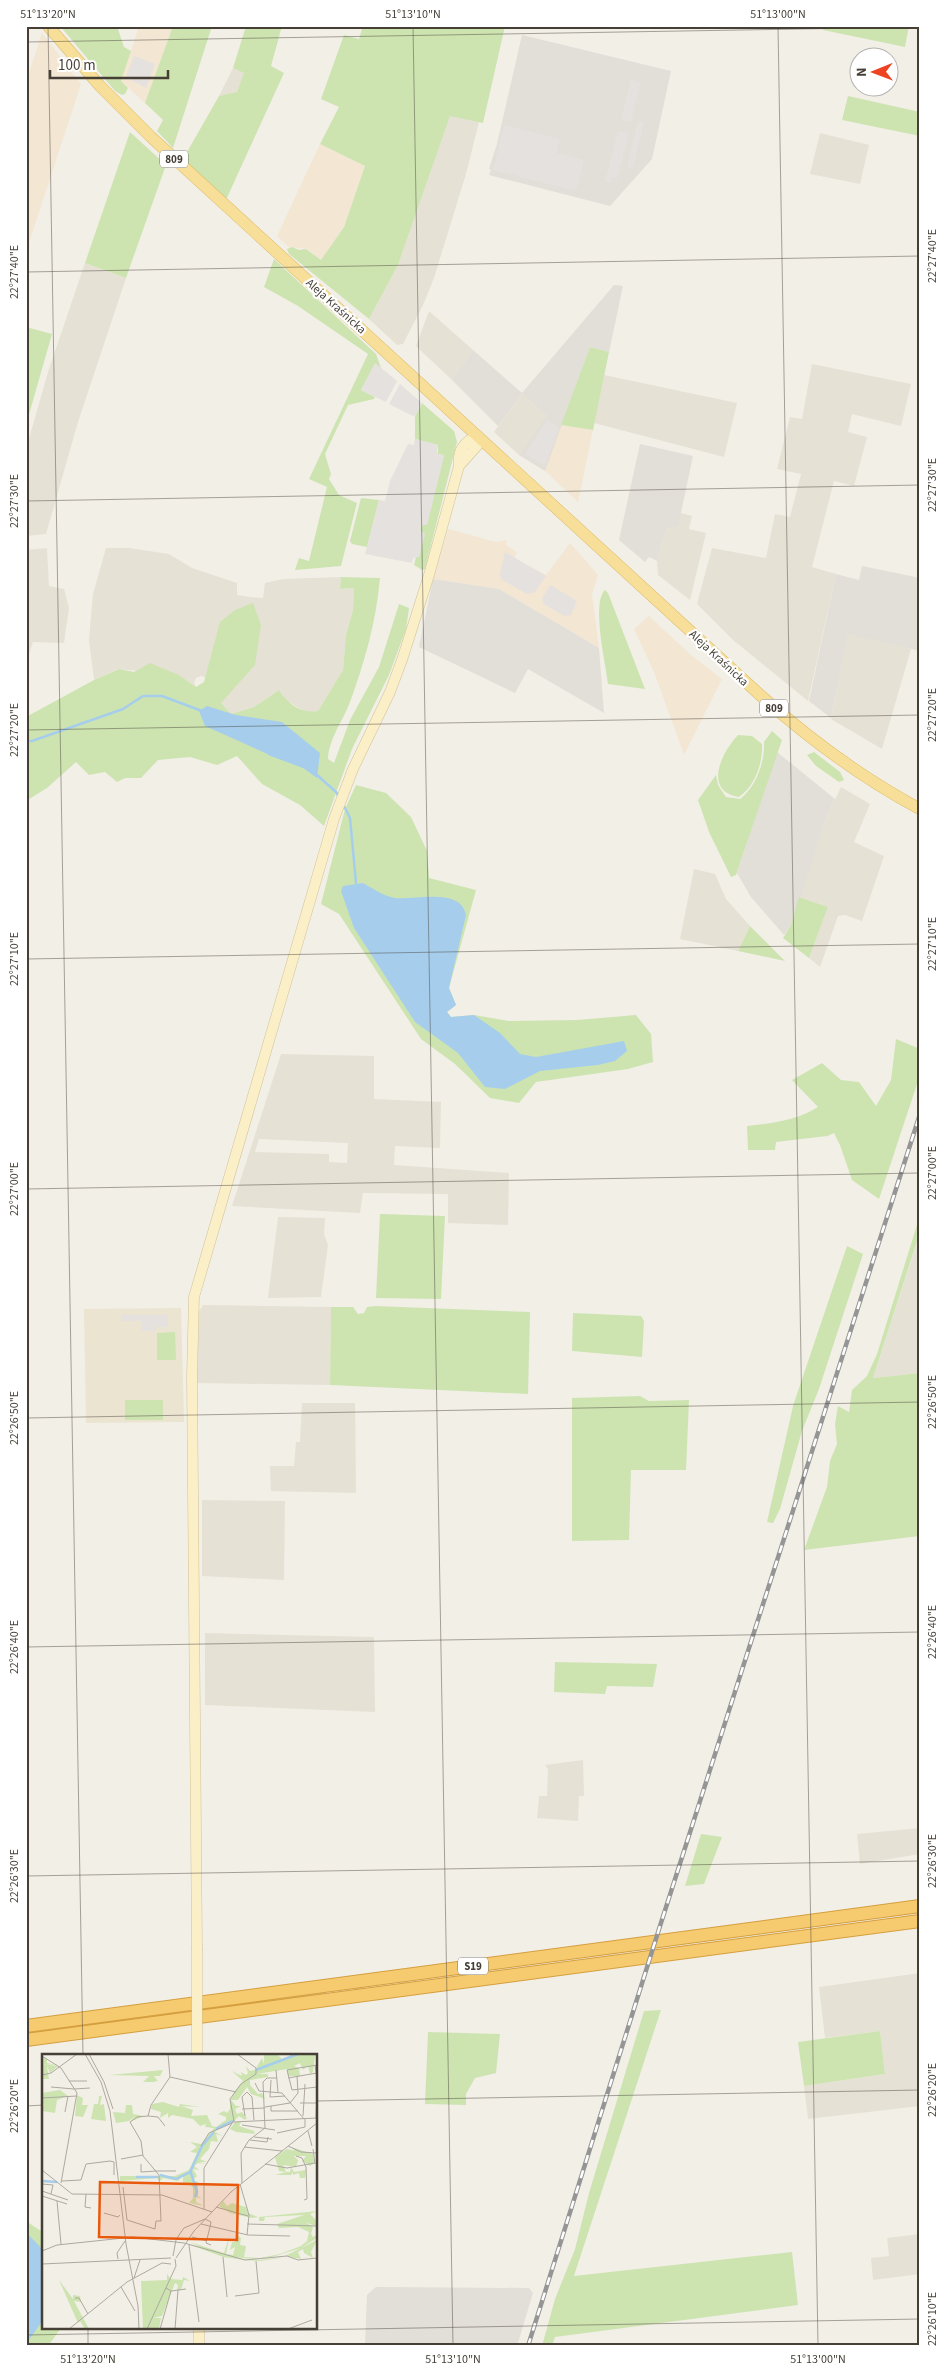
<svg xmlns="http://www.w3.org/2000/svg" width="946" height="2372" viewBox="0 0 946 2372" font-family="'Source Sans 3',sans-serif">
  <rect width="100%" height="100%" fill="#f2efe7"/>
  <path fill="#e6e1d5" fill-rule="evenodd" d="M233 68 245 73 237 93 219 96Z
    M450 115 479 122 466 174 434 278 423 305 403 344 397 345 369 319 398 265Z
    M820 133 869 145 860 184 810 174Z
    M85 263 126 278 78 422 46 534 26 536V449L48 372Z
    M429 311 473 350 452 380 416 346Z
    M812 364 911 384 901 426 852 414 848 432 867 437 854 486 834 481 812 567 836 574 808 701 733 640 697 604 712 548 766 558 775 514 790 517 801 474 777 469 790 417 802 419Z
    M604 375 737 403 724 457 594 423Z
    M522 394 548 417 519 455 494 432Z
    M681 513 692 516 689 529 706 533 690 600 658 575 657 561 667 527Z
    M47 548 49 586 64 589 69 608 64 643 33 642 29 654H26V550Z
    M106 548H129L169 554 192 568 237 583V595L250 597 263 598 265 583 283 579 341 577 340 589 354 588 353 610 346 635 343 670 318 711 307 713 287 701 279 690 254 707 231 714 221 703 234 687 217 639 206 678 201 676 196 678 194 683 196 687 179 675 118 669 94 680 89 640 93 594Z
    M848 633 911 649 882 749 831 719Z
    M841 787 870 804 854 842 884 856 862 921 845 915 838 916 820 967 809 958 828 907 799 897 826 818Z
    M694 869 715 874 726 899 750 926 738 951 680 939Z
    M281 1054 374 1056V1099L441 1102 440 1148 395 1146 394 1165 509 1173 508 1225 448 1223V1194L363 1193 360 1213 232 1206ZM259 1139 348 1143 347 1163 329 1162V1154L255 1152Z
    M278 1217 325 1218 324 1234 328 1245 321 1297 268 1298Z
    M920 1232V1373L873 1378 914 1252Z
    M203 1305 331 1307 330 1385 197 1383 198 1313Z
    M302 1403H355L356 1493 271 1491 270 1466H294L296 1442H300Z
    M202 1500 285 1501 284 1580 202 1576Z
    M205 1633 374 1637 375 1712 205 1705Z
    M583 1760 584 1796H579L578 1821 537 1818 539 1796H547L548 1769 545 1765Z
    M920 1828V1854L860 1864 857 1834Z
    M920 1973V2106L808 2119 804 2086 885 2074 880 2031 825 2038 819 1987Z
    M920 2234V2274L873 2280 871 2258 889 2256 887 2238Z"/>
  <path fill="#f3e6d3" d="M139 26H173L145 103 121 81Z
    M42 33 81 84 26 252V82Z
    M320 144 365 166 344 227 321 260 307 249 289 247 277 236Z
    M561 425 593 430 578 502 545 471Z
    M448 529 496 542 507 540 506 545 517 552 514 558 546 575 570 543 598 575 592 594 599 648 499 589 433 579Z
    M649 616 691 655 722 679 684 755 654 672 634 629Z"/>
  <path fill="#e2ded8" d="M522 35 671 71 652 159 610 206 489 175 491 170 489 169 497 144Z
    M614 285 623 286 609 352 590 347 545 471 519 455 547 416 522 394 498 426 452 380 473 350 522 393Z
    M640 444 693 456 678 527H667L657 561 649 557 645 562 619 540Z
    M862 566 920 578V651L848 634 831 718 809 701 836 574 859 580Z
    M433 579 499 589 599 648 604 713 528 669 515 693 419 647Z
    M777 752 835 799 826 818 791 925 784 935 751 897 737 873Z
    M376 2287 529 2288 533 2293 517 2346H365L367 2295Z"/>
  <path fill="#ebe4d1" d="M181 1308 184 1422 86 1423 84 1309Z"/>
  <path fill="#cde4b1" d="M60 26H117L124 47 131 51 121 81 128 88 125 94 122 95 115 91Z
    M173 26H212L173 148 157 131 163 120 145 103Z
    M246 26H282L271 66 284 73 225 202 183 159 219 96 237 92 244 73 233 68Z
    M363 26H505L483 123 450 116 398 265 369 319 289 254 287 249 292 247 299 250 306 249 321 260 344 227 365 166 320 144 339 107 321 99 344 35 359 39Z
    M824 26H909L905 47 823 30Z
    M848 96 920 112V136L842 120Z
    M130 132 166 165 126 278 85 263Z
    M274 259 376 354 381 368 375 364 361 390 375 397 374 399 348 405 325 454 331 474 329 479 339 495 357 503 341 566 295 570 299 558 309 561 327 487 309 479 368 354 298 306 264 287Z
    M26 327 52 334 26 425Z
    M590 347 609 352 593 430 561 425Z
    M422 403 454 431 457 442 425 569 422 570 414 565 416 557H419L424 534 420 530 422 525 427 524 444 455 438 454V445L415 439V417Z
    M361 498 379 500 367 547 352 544 350 541Z
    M341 577 380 578C376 622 365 661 350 702 343 721 329 738 328 759L334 763 350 720 379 667 399 604 409 608 406 629 389 675 352 749 324 826 300 805 262 784 237 756 217 765 190 757 158 760 141 778H125L117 782 105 772 89 775 76 762 47 788 26 801V717L94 680 119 669 134 672 150 663 179 675 196 687 204 682 220 622 235 610 253 603 261 625 255 665 221 703 231 714 254 707 279 690C288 704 301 714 318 711L343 670 346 635 353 610 354 588 340 589Z
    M605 590 608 593 645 689 608 684C606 665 591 603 605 590Z
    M772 731 782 740 736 875 731 877 709 832 698 800 716 775 718 785 726 797 740 799C756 787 765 762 764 742Z
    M738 735 752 736 762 744C763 763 755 786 739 797 703 791 721 753 738 735Z
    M814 752 840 772 844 780 839 782 816 766 807 755Z
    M356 785 386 793 411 817 427 851 429 878 476 890 449 988 456 1005 447 1012 451 1017 474 1015 509 1021 577 1020 636 1015 651 1034 653 1062 628 1069 536 1082 519 1103 490 1098 455 1064 421 1039 339 914 321 904 345 809Z
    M799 897 828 907 809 958 783 938 791 925Z
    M750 926 785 961 738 951Z
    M896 1039 920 1049V1075L879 1199 852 1180 840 1145 834 1133 827 1136 776 1142 775 1150H748L747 1126C772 1123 796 1121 818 1107L792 1080 822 1063 841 1080 859 1082 876 1106 891 1080Z
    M380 1214 445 1216 441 1299 376 1298Z
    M920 1215V1232L873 1378 920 1373V1536L804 1550 827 1487 830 1461 837 1444 835 1424 838 1406 849 1412 852 1390 867 1376 877 1354Z
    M847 1246 863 1254 819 1389 802 1431 780 1509 773 1523 767 1522 793 1406Z
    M375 1306 530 1312 528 1394 330 1385 331 1307H353L358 1314 364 1313 367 1307Z
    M573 1313 641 1316 644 1321 642 1357 572 1351Z
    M175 1332 176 1360H157V1333Z
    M640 1396 649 1401 689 1400 686 1470H631L629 1540 572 1541V1398Z
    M125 1400H163V1420H125Z
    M555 1662 657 1664 653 1687 607 1686 605 1694 554 1692Z
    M701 1834 722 1837 704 1884 685 1886Z
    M661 2010 574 2276 792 2252 798 2305 555 2337 552 2346H542L555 2299 575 2249 589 2193 644 2011Z
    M880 2031 885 2074 804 2086 798 2042Z
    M428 2032 500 2034 496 2073 475 2078 466 2094V2105L425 2104Z
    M26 2221 44 2233V2328H61L48 2346H26V2279L40 2260 26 2228Z"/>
  <path fill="#e4e1de" d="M134 56 155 64 146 88 126 77Z
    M631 79 641 82 631 122 621 120Z
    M638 121 644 122 633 168 627 167Z
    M504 125 560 139 557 153 584 160 576 191 493 170Z
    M618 131 629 133 617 179 612 178 611 183 605 181Z
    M375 363 397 381 386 402 361 390Z
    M400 384 422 403 415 417 389 404Z
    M547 420 559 428 545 466 525 454Z
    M415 439 438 445 437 451 438 454 444 455 427 525H422L420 530 425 534 419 557 413 558 412 563 365 554 379 500 385 501 390 481 408 444 414 445Z
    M505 552 546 576 535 592 527 594 501 579 500 574Z
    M550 585 577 601 571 615 564 616 544 604 542 599Z
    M121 1315H168V1327H156L155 1331H141V1321H121Z"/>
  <path fill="#a6ceec" d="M207 706 236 715 282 722 320 753 317 778 299 765 272 756 205 726 199 711Z
    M363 883C373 889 384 896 395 898 416 900 461 887 466 915L449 988 456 1005 447 1012 451 1017 474 1015 500 1033 520 1054 536 1057 624 1041 627 1051 615 1061 598 1065 540 1071 505 1089 485 1087 458 1053 415 1022 354 928 341 891 343 886Z
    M26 2232 44 2251V2319L26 2344Z"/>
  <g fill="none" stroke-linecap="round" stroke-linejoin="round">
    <path stroke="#a6ceec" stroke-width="2.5" d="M26 741H32L123 709 143 696H162L202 711
      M269 754 304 767
      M317 775 336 792 339 797
      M343 804 350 818 356 883"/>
    <g stroke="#d0c298" stroke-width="11">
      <path id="secondary" d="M197 1948 192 1376 194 1297 334 819 353 769 390 692 402 660 429 575 459 466C457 451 464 441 478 436L477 446 459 466
        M199 2328V2346"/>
    </g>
    <g stroke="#ddbc6a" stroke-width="12">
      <path id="primary" d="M48 26 100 86 151 137 759 694C808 738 862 778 920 809"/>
    </g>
    <g stroke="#d49f3f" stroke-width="14">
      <path id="highway" d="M26 2026 920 1906
        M26 2040 920 1921"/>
    </g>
    <use href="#secondary" stroke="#fbefc7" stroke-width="10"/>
    <use href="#primary" stroke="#f8df99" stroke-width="11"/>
    <use href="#highway" stroke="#f6ca6e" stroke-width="12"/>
    <g stroke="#959595" stroke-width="4.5">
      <path id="rail" d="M528 2346 660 1926 920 1114"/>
    </g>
    <use href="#rail" stroke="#fff" stroke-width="2.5" stroke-dasharray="8" stroke-linecap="butt"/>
    <g stroke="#d0c298" stroke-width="11" stroke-linecap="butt">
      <path id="secondary-bridge" d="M197 1948V2056"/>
    </g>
    <use href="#secondary-bridge" stroke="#fbefc7" stroke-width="10"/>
  </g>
  <path fill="none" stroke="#453f36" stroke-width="1" stroke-opacity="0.45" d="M48 26 83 2056M413 26 453 2346M778 26 818 2346M26 42 920 27M26 272 920 256M26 501 920 485M26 730 920 715M26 959 920 944M26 1189 920 1173M26 1418 920 1402M26 1647 920 1632M26 1876 920 1861M316 2101 920 2090M26 2106 44 2105M88 2328V2346M26 2335 920 2319"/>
  <g text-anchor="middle" stroke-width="4.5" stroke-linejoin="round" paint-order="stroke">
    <g fill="#fff" stroke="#7d7972" stroke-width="1">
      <rect x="160" y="150.5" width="28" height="17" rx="4"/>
      <rect x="760" y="699.5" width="28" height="17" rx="4"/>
      <rect x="458" y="1957.5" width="30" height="17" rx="4"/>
    </g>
    <g font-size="11" font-weight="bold" fill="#453f36">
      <text x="174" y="163">809</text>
      <text x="774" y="712">809</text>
      <text x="473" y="1970">S19</text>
    </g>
    <g font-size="12" fill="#453f36" stroke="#fff">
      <text transform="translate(336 306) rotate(42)" y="4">Aleja Kraśnicka</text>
      <text transform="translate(719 658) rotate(43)" y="4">Aleja Kraśnicka</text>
    </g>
  </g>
  <g transform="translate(42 2054)">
    <rect width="275" height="275" fill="#f2efe7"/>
    <path d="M222 0H235L240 5 251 0H275V2H267H273L271 18 268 20 266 12 261 16 258 9 252 12 257 14 258 22H246L245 15 215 20H226V23L208 26V31L216 40 220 39 223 45 209 40 205 33 196 46H189L194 52H199L193 55 195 60 200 58 205 64 203 66 197 62 190 69 178 72 173 78 181 82 174 80 176 88 169 87 167 95 158 105 165 108H157L164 110 156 109 152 112 157 116 151 115 155 122 151 126 156 128V142L160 145 154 143V148L162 152 147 149 151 144V134L148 130H141V122L136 127 121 124 118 127 115 124 78 127V122H133L147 116 155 99 148 98 155 93 148 88 159 90 172 74 163 73 164 70 158 72 151 65 130 61 126 64V59L118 64 119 58 109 55 110 50 121 48 137 53 138 50 158 53 139 52 151 56 149 62 165 61 170 72 174 73 184 66V63L176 60 182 57 185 59 188 55V47L192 38 201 27 190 17 200 22 199 18 204 21 206 19 204 12 208 17 213 16 220 4 222 10ZM0 2 5 5V9L16 11 2 10 16 12 8 19 5 12 7 25H0ZM121 16 118 22H112L116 27 111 28H101L107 22 67 21ZM18 36 26 42 15 46 13 59 0 57V39ZM35 41 41 44 40 51H46L41 63 33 62ZM57 42H60L58 51 62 50 64 67 49 65 52 50H56ZM84 51H90L91 60 102 62 88 68 94 62 87 67 74 69 71 58 83 59ZM193 68H199L197 72 212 77 213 80 194 78 188 75ZM249 93 271 100 272 109 268 112 260 107 264 102H252L256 106 254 113 241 111 244 118H248L249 113 252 118 264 116 263 124H258L257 119 251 121V118L249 121H233L244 118 237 117 233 103 245 95 253 97ZM181 147 185 152 190 149 204 153 206 159 216 163 210 164 188 159 177 152ZM275 157 268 160 275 167V173L263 168 271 173 269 180 271 183 275 181V184L259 194 230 203 215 205 201 204 191 203 202 205 218 206 240 203 237 204 218 207 203 206 181 203 146 190 158 193 148 188 182 199 188 180 184 200 191 201 193 193 188 196 190 188H193V179L199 184 198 191 204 192 202 203 218 204 238 200 259 192 265 187 267 178 256 173 237 174 235 170 262 161 223 163 222 167H217V163ZM275 186 269 198 271 204 262 199 261 195 256 198 259 205 243 202ZM125 220 129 225 140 226 141 223 148 227 142 226 139 236H135L136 231 133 229 120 262 111 264H119L117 275H101L99 227 125 226ZM17 226 31 245V241L38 242 39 248 32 247 47 275H43L38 267 36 269Z" fill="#cde4b1"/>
    <path fill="none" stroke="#a6ceec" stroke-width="2.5" d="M214 16 256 0M174 75 191 67M148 116 155 138 153 143M118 121 134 125 148 118 160 92 172 78M94 123H116M0 127 15 128"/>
    <path fill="none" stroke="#ada9a0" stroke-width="1" d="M43 0 59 28 68 57 84 190 96 252 97 275M47 0 62 28 71 55M0 2 19 14 35 39 19 129M273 11 275 26M275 11 245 16 250 36 275 33M234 16 236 38M0 21 9 19 35 0M128 23 194 38M246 24 275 19M229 26 228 43 243 42M27 27H45M213 29 217 37 240 39 262 65M9 33 32 35M32 35 48 34M0 44 35 42M258 49H274M229 52V57H256M223 53 248 49 256 39 255 22M200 55 223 54M23 58 26 42M106 62 116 63 123 72M203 62 200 43 205 38 210 43 212 66M261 62 263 30M274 64 275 37M192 67 188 45 199 30 214 20V14L195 0M191 68 275 64M200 71 233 76M266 77 270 92M235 79 263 73V65M212 83 230 85M208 86 225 88 226 83M159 92 167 79 190 69M246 92 259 98 275 99M202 93 240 97M271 95 273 110M254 102 260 104 264 113 265 145 262 146M79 105 101 101M99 110V118L114 117M223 110 245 114 273 109M0 116 30 140 120 141 170 158M113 117H134M20 127 39 126 44 110 68 107 72 108V121M200 129 199 99 207 86 223 74 221 28 225 24H235M0 130 11 131 9 140M198 130 207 161 205 181M81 133 85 166 113 175 114 167H119L117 121 101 102 99 87 88 68 95 63 106 62 109 51 128 23 126 0M0 137 26 146M44 140 43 153 49 154M0 142 25 150M15 147 19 190M174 153 206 162M162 155V114L192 66M62 159 76 163 78 161M159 170 206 181 248 182M205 170 275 172M168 173 164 189 169 191M150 183 165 187M135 184 142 174 163 165 169 168 168 173M147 191 157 268M0 197 15 191 91 183 142 189 203 206 245 202 256 206 275 204M131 202 134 186M181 203 185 243M134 204 152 177 189 138 275 69M76 205 75 199 83 187M0 210 129 204M92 224 98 206M79 233 93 257M124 234 129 237 144 235M193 242 217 239 214 207M33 244H37L46 260M27 275 85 228 120 209 129 210M105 275 134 212 133 205M118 275 129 237M133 275 136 236M246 275 270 266"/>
    <path fill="#e8590c" fill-opacity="0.15" stroke="#e8590c" stroke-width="2.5" d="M58 128 196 131 195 186 57 183Z"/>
    <rect width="275" height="275" fill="none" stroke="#453f36" stroke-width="2.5"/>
  </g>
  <rect width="946" height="2372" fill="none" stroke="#ffffff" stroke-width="55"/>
  <g transform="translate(874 72) rotate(269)"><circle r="24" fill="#ffffff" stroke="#b5b2af"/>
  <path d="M0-4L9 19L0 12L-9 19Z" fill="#ee4322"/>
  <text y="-8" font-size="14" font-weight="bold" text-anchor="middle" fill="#453f36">N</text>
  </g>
  <path d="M50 70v8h118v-8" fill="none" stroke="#453f36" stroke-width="2.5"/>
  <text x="58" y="70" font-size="15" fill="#453f36" stroke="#ffffff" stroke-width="4" paint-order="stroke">100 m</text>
  <rect x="28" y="28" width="890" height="2316" fill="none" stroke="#453f36" stroke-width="2"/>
  <g font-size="12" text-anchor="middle" fill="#453f36">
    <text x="48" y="18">51°13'20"N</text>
    <text x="413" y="18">51°13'10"N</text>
    <text x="778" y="18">51°13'00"N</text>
    <text transform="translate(932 256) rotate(-90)" y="4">22°27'40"E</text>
    <text transform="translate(14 272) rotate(-90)" y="4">22°27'40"E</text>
    <text transform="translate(932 485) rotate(-90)" y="4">22°27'30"E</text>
    <text transform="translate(14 501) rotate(-90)" y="4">22°27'30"E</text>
    <text transform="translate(932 715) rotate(-90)" y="4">22°27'20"E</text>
    <text transform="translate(14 730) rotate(-90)" y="4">22°27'20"E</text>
    <text transform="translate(932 944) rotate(-90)" y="4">22°27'10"E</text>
    <text transform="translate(14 959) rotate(-90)" y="4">22°27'10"E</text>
    <text transform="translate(932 1173) rotate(-90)" y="4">22°27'00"E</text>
    <text transform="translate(14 1189) rotate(-90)" y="4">22°27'00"E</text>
    <text transform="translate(932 1402) rotate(-90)" y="4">22°26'50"E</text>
    <text transform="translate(14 1418) rotate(-90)" y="4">22°26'50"E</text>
    <text transform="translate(932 1632) rotate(-90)" y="4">22°26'40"E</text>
    <text transform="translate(14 1647) rotate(-90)" y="4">22°26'40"E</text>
    <text transform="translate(932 1861) rotate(-90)" y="4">22°26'30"E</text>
    <text transform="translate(14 1876) rotate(-90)" y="4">22°26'30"E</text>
    <text transform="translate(932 2090) rotate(-90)" y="4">22°26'20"E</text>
    <text transform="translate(14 2106) rotate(-90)" y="4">22°26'20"E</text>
    <text transform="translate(932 2319) rotate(-90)" y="4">22°26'10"E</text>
    <text x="88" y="2363">51°13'20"N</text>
    <text x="453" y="2363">51°13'10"N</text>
    <text x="818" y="2363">51°13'00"N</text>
  </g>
</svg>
